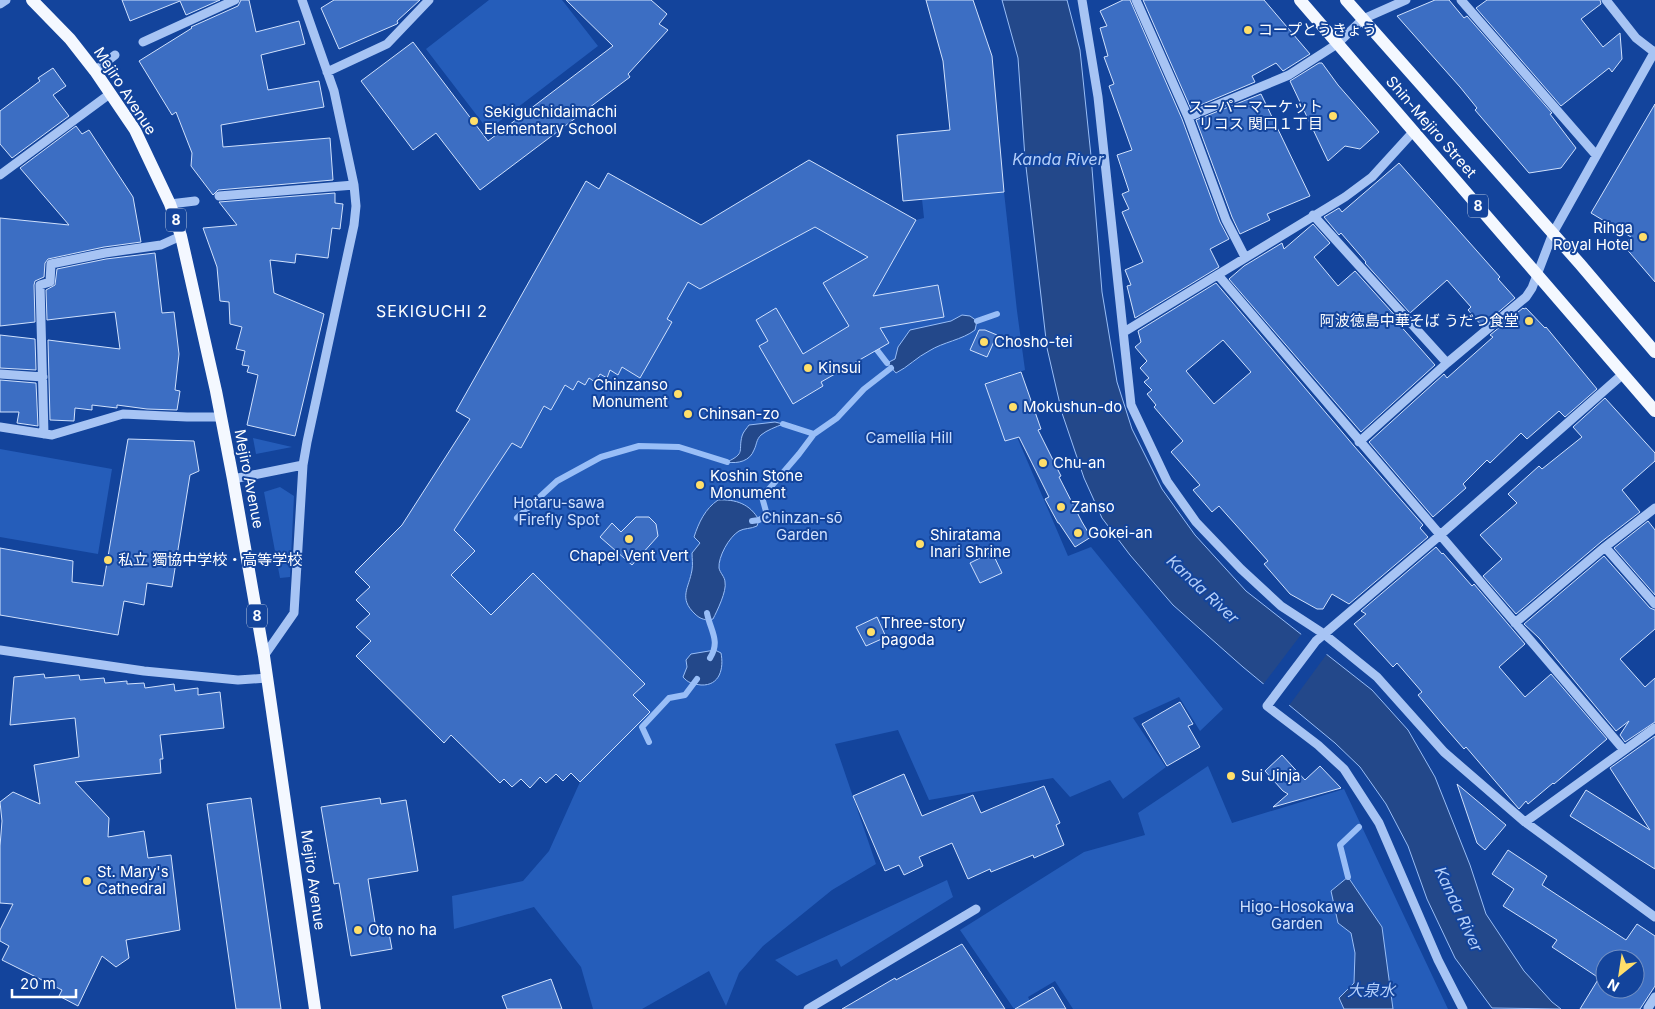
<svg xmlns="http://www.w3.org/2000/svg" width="1655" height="1009" viewBox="0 0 1655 1009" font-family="Inter,'Noto Sans JP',sans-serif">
  <rect width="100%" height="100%" fill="#13449c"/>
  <path fill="#255dba" d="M489 0H562L598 46 488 130 426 49Z
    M1004 192 1017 311 1025 370 985 384 1005 441 1017 437 1068 556 1091 547 1223 709 1200 731 1179 697 1133 718 1166 767 1123 799 1110 780 1070 797 1053 778 929 800 898 730 835 744 876 864 832 890 763 946 739 973 726 1006 709 971 642 1009H593L581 967 534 907 454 929 452 896 523 881 549 851 580 782 650 712 633 695 645 684 533 573 491 615 451 575 475 551 454 530 512 443 521 447 545 406 551 409 565 385 573 389 578 381 585 385 589 378 595 381 600 374 606 377 610 370 618 374 622 367 640 377 672 322 667 319 688 282 700 289 815 227 916 220 924 218 922 199Z
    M253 438 292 447 256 454Z
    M0 449 112 469 98 554 0 537Z
    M280 487 294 496 290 577 280 578 264 492Z
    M1208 766 1232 823 1344 789 1448 1009H1073L1055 981 1028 997 1034 1009H1014L960 930 1084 852 1145 835 1138 813Z
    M947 880 953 897 841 967 837 959 797 976 775 960Z"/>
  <path fill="#23488a" stroke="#99bef7" d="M1002 0H1067L1080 50 1091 156 1102 292 1117 382 1132 429 1162 489 1195 535 1246 591 1372 690 1408 730 1435 777 1470 865 1486 914 1524 971 1552 1002 1561 1009 1492 1008 1455 958 1427 899 1408 846 1386 804 1360 767 1335 743 1243 667 1173 605 1130 555 1102 518 1084 478 1062 413 1047 348 1025 158 1018 58Z
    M962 315 970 316 977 321 975 330C962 340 943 342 929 351 917 357 908 367 896 373L887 363 895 359 898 347 910 330 951 321Z
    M775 422 783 424C776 427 767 430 761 435 756 440 757 444 754 450 750 461 738 464 727 462 746 453 738 451 742 436 743 432 747 428 749 425Z
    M718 500C736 499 750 504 759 520L757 526C751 529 744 528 739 531 729 537 718 557 719 568 720 573 725 577 725 582 727 591 717 611 713 619 706 621 700 619 695 614 678 598 689 588 692 570 693 564 692 559 692 553L700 543 694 537C699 522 705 509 718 500Z
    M715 650 721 653C724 668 720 686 701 685 693 684 688 683 683 677L687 667 686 660 691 654Z
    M1348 877 1382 927 1393 1009H1344L1339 998 1354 983 1355 953 1351 933 1338 923 1331 891Z"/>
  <path fill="#13449c" d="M1303 632 1329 651 1288 707 1262 686Z"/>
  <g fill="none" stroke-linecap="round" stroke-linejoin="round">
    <path stroke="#99bef7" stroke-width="6" d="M977 321 997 314
      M877 350 887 363
      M783 424 814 434
      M517 518 557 481 601 457 639 446 679 447 727 462
      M752 521 759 520 767 515 762 497 799 454 814 434 837 418 864 389 891 368
      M707 613C710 630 721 641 710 658
      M649 742 642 727 669 698 685 695 697 679
      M1348 877 1340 845 1359 827"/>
  </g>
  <path fill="#3c6ec3" stroke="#d0e1fd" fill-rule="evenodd" d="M122 0H220L186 15 180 1 130 21Z
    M241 0H249L256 32 299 21 305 44 261 55 268 90 319 81 324 107 221 125 223 147 330 138 333 180 218 190 213 195 191 166 192 153 176 112 172 115 139 61 192 28 191 27 238 6Z
    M334 0H420L397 21 398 23 397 24 339 49 321 8Z
    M566 0H651L667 14 659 24 668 30 628 74 630 77 480 190 436 133 413 150 361 81 413 42 488 141 613 46Z
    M926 0H973L992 56 1004 192 903 201 897 135 950 130 943 61Z
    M1123 0H1130L1182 119 1220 222 1229 239 1210 249 1219 267 1135 318 1127 286 1131 285 1125 270 1143 262 1122 212 1129 209 1122 194 1129 191 1117 155 1132 150 1109 86 1114 84 1104 57 1108 56 1100 28 1107 26 1100 11Z
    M1143 0H1264L1310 54 1283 71 1276 63 1252 76 1255 82 1191 109Z
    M1435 0H1449L1464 18 1467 16 1552 113 1550 114 1576 148 1561 168 1529 173 1475 110 1477 108 1460 87 1397 16Z
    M1487 0H1600L1601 4 1581 19 1603 47 1620 33 1622 59 1612 72 1609 68 1561 106 1476 8Z
    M1319 63H1322L1338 85 1379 132 1360 149 1345 146 1328 161 1290 81Z
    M53 68 66 86 53 95 69 116 12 158 0 144V111L40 81 38 78Z
    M1261 94 1310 196 1267 214 1270 220 1240 234 1232 217 1196 120Z
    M1655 104V282L1624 246 1631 237 1591 213Z
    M76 126 82 134 89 130 133 197 141 242 104 247 48 259 45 263 44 277 35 281 34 285 35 322 0 326V218L69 225 20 168Z
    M809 160 916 220 873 296 938 285 944 317 880 328 889 343 821 382 823 386 793 404 759 346 768 341 756 320 776 308 803 354 849 326 823 283 868 257 815 227 700 289 688 282 667 319 672 322 640 378 622 367 618 375 610 370 607 378 600 374 595 382 589 378 585 385 578 381 573 390 565 385 551 410 544 406 521 448 512 443 454 530 475 551 451 575 491 615 533 573 645 684 633 695 650 712 580 782 571 773 563 781 556 774 546 783 540 777 530 788 521 779 512 787 504 779 500 783 451 735 444 743 356 656 371 641 356 627 370 614 356 600 370 587 355 572 402 525 470 419 456 411 586 181 599 189 608 173 701 225Z
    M1399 163 1500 277 1498 279 1515 298 1482 326 1468 310 1471 307 1447 280 1410 313 1365 263 1366 262 1341 233 1339 235 1324 217 1339 208 1342 212Z
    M335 193V203L343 204 340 229 332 228 328 258 296 254 295 263 270 260 274 293 324 314 295 436 247 425 258 375 247 372 249 366 242 365 245 351 236 349 242 327 230 324 229 302 220 301 217 267 203 228 237 225 219 202Z
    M1313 224 1330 243 1314 257 1338 286 1355 271 1400 321 1398 323 1435 365 1361 432 1229 279 1244 266 1282 243 1284 249Z
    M155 253 162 313 174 312 179 354 175 390 180 391 177 410 147 409 117 405V408L92 405V410L75 408 74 421 50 420 48 340 120 349 115 312 47 320 46 290 55 285 57 269 106 259Z
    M1216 283 1354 446 1423 525 1420 528 1428 537 1349 604 1332 594 1323 609H1317L1290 594 1264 564 1268 561 1219 506 1212 512 1193 490 1200 485 1171 452 1183 441 1154 407 1156 405 1147 394 1152 390 1144 382 1149 378 1140 368 1147 361 1135 347 1141 342 1138 331ZM1223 340 1251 372 1214 404 1186 371Z
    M1523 308 1524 309 1526 308 1545 328 1546 327 1597 389 1565 417 1559 411 1527 439 1521 433 1490 463 1487 460 1463 484 1466 488 1433 517 1369 442 1444 374 1447 378 1493 337 1490 335Z
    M979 330H985L997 335 987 357 970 350Z
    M0 335 35 339 36 370 0 368Z
    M1021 372 1041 429 1038 430 1061 476 1059 477 1082 522 1091 537 1075 547 1059 523H1058L1045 499 1049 497 1019 437 1005 441 985 384Z
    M0 380 36 383 38 426 17 423 19 412H0Z
    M1605 398 1655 453V461L1622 490 1640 512 1601 542 1516 614 1483 576 1502 559 1480 535 1517 503 1508 494 1539 466 1542 469 1582 437 1573 427Z
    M128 439 194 441 199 471 190 475 172 587 147 583 144 605 124 601 118 635 0 615V548L73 561 72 582 103 586Z
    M636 517H649L656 524 658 536 632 565 600 537 612 523 621 532Z
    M1648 521 1655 530V595L1614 548Z
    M1436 547 1442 554 1443 553 1472 586 1474 584 1525 644 1499 667 1525 697 1551 674 1607 739 1554 784 1553 783 1528 804 1526 801 1519 809 1466 747 1464 749 1443 725 1418 695 1422 692 1397 663 1393 667 1354 624 1366 614 1361 611Z
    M992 552 1002 573 980 583 970 563Z
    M1604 556 1650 608 1655 610V629L1620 659 1645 687 1655 678V722L1625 742 1620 735 1629 721 1616 731 1539 638 1524 624Z
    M877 617 886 637 866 646 856 627Z
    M44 674 45 678 79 675 80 680 104 678 105 683 127 681V684L144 683 145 688 174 684 175 691 198 688V695L220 692 224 728 160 735 163 759H160L161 773 75 782 109 818 108 837 144 831 148 858 171 855 180 930 126 940 129 958 116 967 102 956 78 1006 59 996 62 990 2 960 9 946 0 941V930L13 904 0 903V846L2 821 0 802 13 792 40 804 34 765 79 757 75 718 10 725 14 677Z
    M1180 702 1193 724 1188 726 1200 747 1167 766 1142 724Z
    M1655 736V869L1570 816 1586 790 1650 830 1610 768Z
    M1282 755 1305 780 1320 766 1341 788 1273 807 1288 794 1283 791 1265 771Z
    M904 774 922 816 973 795 981 813 1044 786 1060 823 1056 825 1064 845 1034 858 1033 855 991 872 990 869 968 879 952 843 919 857 923 866 904 875 899 865 885 871 853 796Z
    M1457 784 1506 825 1485 850 1477 843Z
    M251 798 281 1009H236L207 804Z
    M380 798 381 804 406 800 418 871 368 879 376 929 388 928 392 949 351 956 339 883 334 884 321 807Z
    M1508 850 1547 876 1542 885 1626 940 1637 924 1655 936V986L1640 1009H1580L1599 978 1552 947 1557 940 1503 906 1514 889 1492 874ZM1605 959H1635V989H1605Z
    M962 944 1005 1009H842L895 978 896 980Z
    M551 979 562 1009H507L502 996Z
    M1053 987 1066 1009H1015Z"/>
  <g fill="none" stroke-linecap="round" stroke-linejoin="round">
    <path stroke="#a7c4f4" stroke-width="9" d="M1082 0 1098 97 1131 405 1167 481 1196 522 1241 569 1281 606 1324 634 1377 677 1444 752 1525 822 1655 917
      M1136 0 1188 117 1226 220 1245 257
      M1461 0 1596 155
      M1606 0 1636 38 1654 52
      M0 4 6 0
      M143 42 235 0
      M95 71 115 55
      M327 72 387 44 429 0
      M1188 117 1289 75 1337 44 1363 19 1406 0
      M0 175 111 93
      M219 196 354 185
      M170 204 195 201
      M1313 215 1447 363
      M1218 275 1624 750
      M1124 332 1345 197 1372 177 1413 132
      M0 374 43 377
      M0 427 52 435 123 414 187 417H220
      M44 434 40 285 50 282 51 264 105 253 161 245 181 236
      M1359 442 1447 363 1526 297 1532 288 1553 233 1655 51
      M233 479 303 465 307 442 354 225 356 206 354 185 334 91 302 0
      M1605 547 1655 604
      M1515 623 1605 547 1655 508
      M0 650 144 671 238 680 267 678
      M264 656 294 613 303 465
      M1525 822 1655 728
      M1648 1008 1655 997
      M808 1009 976 909
      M1463 1009 1438 960 1379 823 1344 769 1318 745 1267 706 1316 641 1439 536 1623 374"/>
    <path stroke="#f4f8ff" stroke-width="12" d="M32 0 70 39 95 71 135 130 170 204 181 236 216 391 233 479 264 656 315 1009
      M1300 0 1655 411
      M1346 0 1580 264 1655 352"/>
  </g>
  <g fill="#ffdf6a" stroke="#13449c" stroke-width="2">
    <circle cx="1248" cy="30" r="5"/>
    <circle cx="1333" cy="116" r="5"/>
    <circle cx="474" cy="121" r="5"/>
    <circle cx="1643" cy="237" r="5"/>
    <circle cx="1529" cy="321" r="5"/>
    <circle cx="984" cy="342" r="5"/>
    <circle cx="808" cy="368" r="5"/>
    <circle cx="678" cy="394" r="5"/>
    <circle cx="1013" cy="407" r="5"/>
    <circle cx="688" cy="414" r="5"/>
    <circle cx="1043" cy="463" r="5"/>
    <circle cx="700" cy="485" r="5"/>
    <circle cx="1061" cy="507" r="5"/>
    <circle cx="1078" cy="533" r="5"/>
    <circle cx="629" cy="539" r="5"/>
    <circle cx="920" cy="544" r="5"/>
    <circle cx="108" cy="560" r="5"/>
    <circle cx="871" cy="632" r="5"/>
    <circle cx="1231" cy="776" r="5"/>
    <circle cx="87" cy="881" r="5"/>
    <circle cx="358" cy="930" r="5"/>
  </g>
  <g text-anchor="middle" stroke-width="4" stroke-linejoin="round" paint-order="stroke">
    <g fill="#13449c" stroke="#b8c7e1" stroke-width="1">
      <rect x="1468" y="194.5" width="20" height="23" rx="4"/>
      <rect x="166" y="208.5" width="20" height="23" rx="4"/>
      <rect x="247" y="604.5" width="20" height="23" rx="4"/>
    </g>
    <g font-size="14" font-weight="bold" fill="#fff">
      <text x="1478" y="211">8</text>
      <text x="176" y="225">8</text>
      <text x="257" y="621">8</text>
    </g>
    <g font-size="15" fill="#fff" stroke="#13449c" text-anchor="start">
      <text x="1258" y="35">コープとうきょう</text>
      <text x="1323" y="112" text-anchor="end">スーパーマーケット<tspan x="1323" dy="17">リコス 関口１丁目</tspan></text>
      <text x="484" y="117">Sekiguchidaimachi<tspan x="484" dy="17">Elementary School</tspan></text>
      <text x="1633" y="233" text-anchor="end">Rihga<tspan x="1633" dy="17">Royal Hotel</tspan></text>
      <text x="1519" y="326" text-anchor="end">阿波徳島中華そば うだつ食堂</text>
      <text x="994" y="347">Chosho-tei</text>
      <text x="818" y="373">Kinsui</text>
      <text x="668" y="390" text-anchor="end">Chinzanso<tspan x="668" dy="17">Monument</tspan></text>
      <text x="1023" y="412">Mokushun-do</text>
      <text x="698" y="419">Chinsan-zo</text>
      <text x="1053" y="468">Chu-an</text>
      <text x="710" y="481">Koshin Stone<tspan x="710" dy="17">Monument</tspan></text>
      <text x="1071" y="512">Zanso</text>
      <text x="1088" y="538">Gokei-an</text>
      <text x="930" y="540">Shiratama<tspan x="930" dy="17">Inari Shrine</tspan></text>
      <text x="629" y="561" text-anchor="middle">Chapel Vent Vert</text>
      <text x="118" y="565">私立 獨協中学校・高等学校</text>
      <text x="881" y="628">Three-story<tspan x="881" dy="17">pagoda</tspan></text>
      <text x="1241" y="781">Sui Jinja</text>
      <text x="97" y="877">St. Mary's<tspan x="97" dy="17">Cathedral</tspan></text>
      <text x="368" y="935">Oto no ha</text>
    </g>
    <g font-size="15" fill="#fff" stroke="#13449c">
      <text transform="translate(125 91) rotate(57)" y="5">Mejiro Avenue</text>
      <text transform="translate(1431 127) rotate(49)" y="5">Shin-Mejiro Street</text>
      <text transform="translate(249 479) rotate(79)" y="5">Mejiro Avenue</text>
      <text transform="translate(313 880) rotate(82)" y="5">Mejiro Avenue</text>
    </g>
    <g font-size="15" fill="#d0e1fd" stroke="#13449c">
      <text x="909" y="443">Camellia Hill</text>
      <text x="559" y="508">Hotaru-sawa<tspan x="559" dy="17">Firefly Spot</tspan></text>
      <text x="802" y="523">Chinzan-sō<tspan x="802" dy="17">Garden</tspan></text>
      <text x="1297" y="912">Higo-Hosokawa<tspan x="1297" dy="17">Garden</tspan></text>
    </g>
    <g font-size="16" font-style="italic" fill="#b4cffa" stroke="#13449c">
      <text x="1058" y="165">Kanda River</text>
      <text transform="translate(1203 589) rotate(43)" y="6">Kanda River</text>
      <text transform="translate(1459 909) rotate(65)" y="6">Kanda River</text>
      <text x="1371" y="996">大泉水</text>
    </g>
    <g font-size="16" letter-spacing="1" fill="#fff" stroke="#13449c">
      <text x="432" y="317">SEKIGUCHI 2</text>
    </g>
  </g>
  <g transform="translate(1620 974) rotate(210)"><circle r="24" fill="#13449c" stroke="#718fc4"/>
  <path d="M0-4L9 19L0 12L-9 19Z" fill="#ffdf6a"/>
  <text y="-8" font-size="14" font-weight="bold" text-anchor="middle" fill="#ffffff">N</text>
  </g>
  <path d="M12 989v8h64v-8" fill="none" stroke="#ffffff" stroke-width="2.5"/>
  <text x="20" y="989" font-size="15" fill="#ffffff" stroke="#13449c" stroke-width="4" paint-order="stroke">20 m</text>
</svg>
